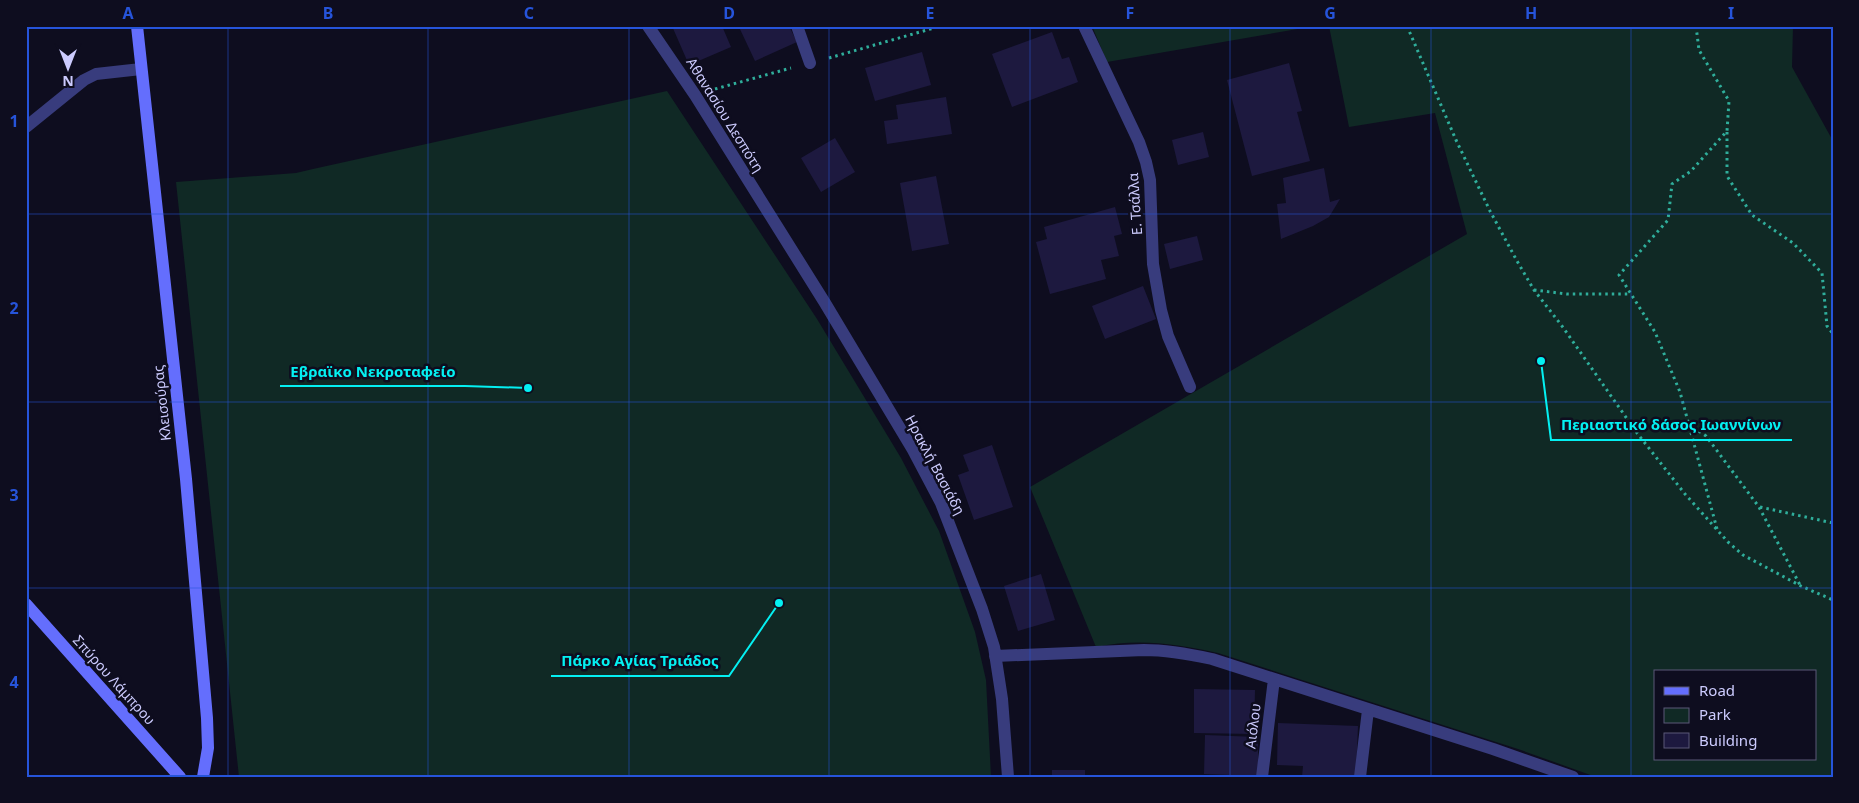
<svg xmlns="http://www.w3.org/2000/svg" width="1859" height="803" viewBox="0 0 1859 803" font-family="'Noto Sans',sans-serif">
  <rect width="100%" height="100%" fill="#0e0d1f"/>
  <path fill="#102925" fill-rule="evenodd" d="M1092 26H1315L1107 62Z
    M1329 26H1793L1792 67 1833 141V777H1596L1518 749 1218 653C1175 644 1139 638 1096 647L1030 487 1467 234 1435 113 1349 127ZM1655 672H1815V759H1655Z
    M667 91 817 319 901 458 939 531 975 632 986 680 991 777H239L176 182 296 173 313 169Z"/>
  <path fill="#1d193f" d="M672 26H722L731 47 689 65Z
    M741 26H789L797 42 755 61 739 27Z
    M1052 32 1062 59 1069 57 1078 82 1012 107 992 54Z
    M922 52 931 85 875 101 865 68Z
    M1289 63 1302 111 1297 112 1310 161 1252 176 1227 80Z
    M946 97 952 134 887 144 884 121 898 119 896 105Z
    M1203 132 1209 157 1178 165 1172 140Z
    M835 138 855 172 821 192 801 158Z
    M1324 168 1330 202 1340 199 1329 217 1313 226 1281 239 1277 204 1286 203 1283 178Z
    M936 176 949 244 912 251 900 183Z
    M1115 207 1122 234 1114 236 1119 256 1101 260 1106 279 1050 294 1036 242 1047 239 1044 227Z
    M1197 236 1203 260 1170 269 1164 244Z
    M1143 286 1156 319 1105 339 1092 306Z
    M992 445 1013 507 974 520 958 475 969 471 963 455Z
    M1041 574 1055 620 1018 631 1004 586Z
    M1194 689 1255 690 1254 734 1194 733Z
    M1278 723 1358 726 1356 777H1302L1303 766 1277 765Z
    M1205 735 1258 737V776L1204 774Z
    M1052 770H1085V777H1052Z"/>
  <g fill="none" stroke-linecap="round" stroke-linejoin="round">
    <path stroke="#2fae9b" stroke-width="3" stroke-dasharray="2.5 4" stroke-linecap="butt" d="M1407 26 1456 140 1490 211 1517 261 1534 290 1562 326 1637 433 1685 494 1728 542 1743 555 1801 586 1833 600
      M1696 26 1699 50 1729 101 1727 131 1691 171 1672 184 1668 220 1619 275 1655 332 1680 392 1717 529
      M829 58 941 26
      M715 89 791 68
      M1727 132V176L1752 215 1793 243 1822 273 1827 326 1833 334
      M1534 290 1567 294H1630
      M1688 424 1706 436 1759 507 1800 585
      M1760 507 1833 523"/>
    <path stroke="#383c7d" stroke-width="12" d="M648 26 695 95 825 303 913 450 941 503 982 609 994 647 1002 699 1008 777
      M797 26 810 63
      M1084 26 1139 142 1146 162 1150 180 1153 264 1161 310 1168 336 1190 387
      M26 127 84 80 96 74 141 69
      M995 656 1144 650C1168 650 1189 654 1212 659L1493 749 1573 777
      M1262 777 1274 679
      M1360 777 1368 710"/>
    <path stroke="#646efd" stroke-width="12" d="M137 26 186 479 207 718 208 748 203 777
      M26 604 180 777"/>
  </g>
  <path fill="none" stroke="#2654da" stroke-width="1" stroke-opacity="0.55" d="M228 26V777M428 26V777M629 26V777M829 26V777M1030 26V777M1230 26V777M1431 26V777M1631 26V777M26 214H1833M26 402H1833M26 588H1833"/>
  <g text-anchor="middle" stroke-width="5" stroke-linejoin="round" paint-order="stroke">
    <g font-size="14" fill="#cccbfe" stroke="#0e0d1f">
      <text transform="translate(725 115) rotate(58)" y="5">Αθανασίου Δεσπότη</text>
      <text transform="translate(1135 204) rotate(-94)" y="5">Ε. Τσάλλα</text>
      <text transform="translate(162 403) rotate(-96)" y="5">Κλεισούρας</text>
      <text transform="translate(935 465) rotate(62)" y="5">Ηρακλή Βασιάδη</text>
      <text transform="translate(114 680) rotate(48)" y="5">Σπύρου Λάμπρου</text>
      <text transform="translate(1253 726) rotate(-83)" y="5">Αιόλου</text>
    </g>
  </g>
  <path fill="none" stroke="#04f0f2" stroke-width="2" d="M528 388L465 386H280M1541 361L1551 440H1792M779 603L729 676H551"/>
  <g fill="#04f0f2" stroke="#0e0d1f" stroke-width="2">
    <circle cx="528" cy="388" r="5"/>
    <circle cx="1541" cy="361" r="5"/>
    <circle cx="779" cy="603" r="5"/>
  </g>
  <g font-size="15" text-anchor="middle" font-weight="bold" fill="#04f0f2" stroke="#0e0d1f" stroke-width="5" stroke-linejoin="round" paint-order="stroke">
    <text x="373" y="377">Εβραϊκο Νεκροταφείο</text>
    <text x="1671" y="430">Περιαστικό δάσος Ιωαννίνων</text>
    <text x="640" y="666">Πάρκο Αγίας Τριάδος</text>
  </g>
  <rect width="1859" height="803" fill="none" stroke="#0e0d1f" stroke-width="55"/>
  <rect x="1654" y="670" width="162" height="90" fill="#0e0d1f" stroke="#5a5978"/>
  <rect x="1664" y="687" width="25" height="8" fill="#646efd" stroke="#5a5978"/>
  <text x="1699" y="696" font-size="15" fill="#cccbfe">Road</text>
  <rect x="1664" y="708" width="25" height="15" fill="#102925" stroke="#5a5978"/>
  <text x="1699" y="720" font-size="15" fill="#cccbfe">Park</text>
  <rect x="1664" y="733" width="25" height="15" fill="#1d193f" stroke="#5a5978"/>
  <text x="1699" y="746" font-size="15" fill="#cccbfe">Building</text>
  <g transform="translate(68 68) rotate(180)" stroke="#0e0d1f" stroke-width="4" paint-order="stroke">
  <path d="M0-4L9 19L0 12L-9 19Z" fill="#cccbfe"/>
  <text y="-8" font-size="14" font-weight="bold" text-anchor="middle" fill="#cccbfe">N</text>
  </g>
  <rect x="28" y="28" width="1804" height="748" fill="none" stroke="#2654da" stroke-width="2"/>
  <g font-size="16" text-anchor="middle" font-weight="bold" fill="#2654da">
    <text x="128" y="19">A</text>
    <text x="328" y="19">B</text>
    <text x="529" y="19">C</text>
    <text x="729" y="19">D</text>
    <text x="930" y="19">E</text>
    <text x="1130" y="19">F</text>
    <text x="1330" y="19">G</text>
    <text x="1531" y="19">H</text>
    <text x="1731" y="19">I</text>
    <text x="14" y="127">1</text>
    <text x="14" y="314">2</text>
    <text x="14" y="501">3</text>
    <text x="14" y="688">4</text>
  </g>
</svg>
